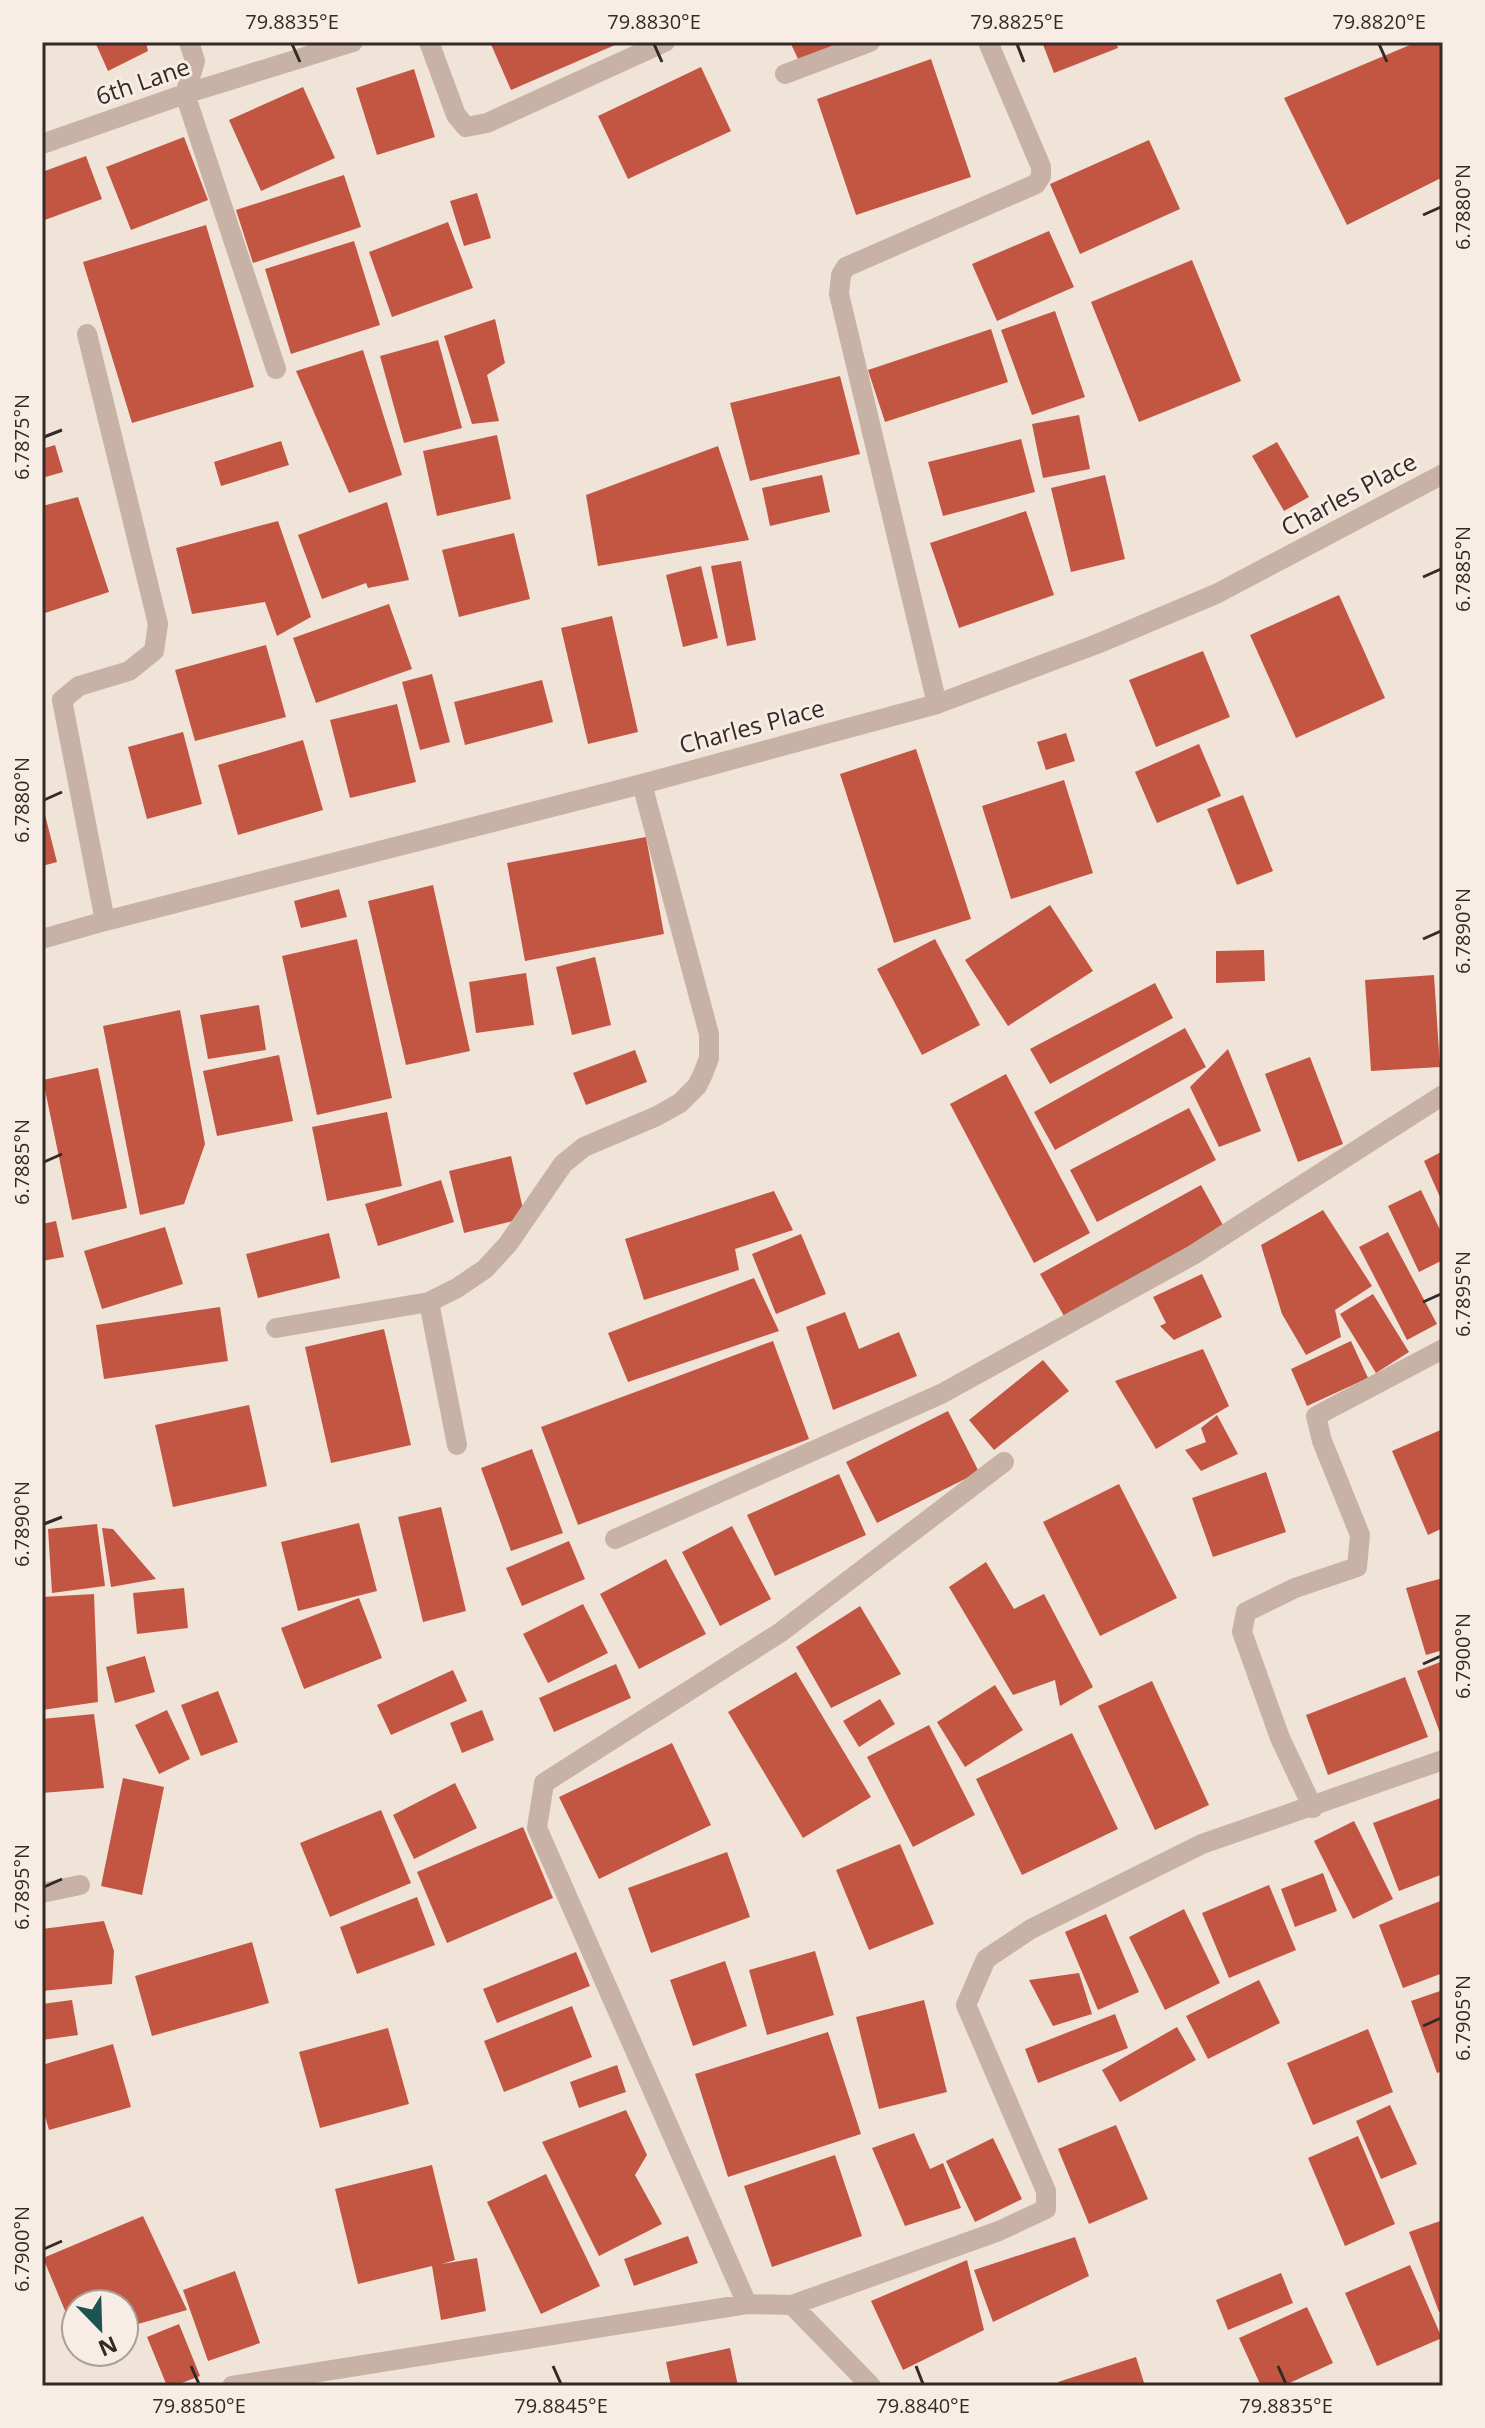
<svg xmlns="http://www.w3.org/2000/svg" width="1485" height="2428" viewBox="0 0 1485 2428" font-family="'Open Sans',sans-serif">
  <rect width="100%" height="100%" fill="#f0e3d8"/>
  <path fill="#c35643" d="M95 42H146L148 51 108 71Z
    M490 42H622L511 90Z
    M790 42H845L800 63Z
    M1042 42H1116L1118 48 1054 73Z
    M1417 42H1443V177L1347 225 1284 98Z
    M931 59 971 177 856 215 817 99Z
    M701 67 731 131 628 179 598 116Z
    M414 69 435 137 377 155 356 88Z
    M303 87 335 158 261 191 229 120Z
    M184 137 208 200 131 230 106 167Z
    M1149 140 1180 209 1080 254 1050 184Z
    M86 156 102 199 42 221V172Z
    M344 175 361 227 253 263 236 210Z
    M477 193 491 238 464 246 450 201Z
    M448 222 473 288 392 317 369 252Z
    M206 225 254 387 132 423 83 262Z
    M1049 231 1074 287 997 321 972 264Z
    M354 241 380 325 291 354 265 269Z
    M1192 260 1241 381 1139 422 1091 302Z
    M1055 311 1085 397 1032 415 1001 330Z
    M495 319 505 363 487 375 499 421 472 424 444 336Z
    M991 329 1008 382 885 422 868 370Z
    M438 340 462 428 404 443 380 356Z
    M363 350 402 475 349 493 296 371Z
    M840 376 860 454 750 481 730 403Z
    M1079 415 1090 469 1043 478 1032 424Z
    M497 435 511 499 437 516 423 451Z
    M1021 439 1035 492 943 516 928 462Z
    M281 441 289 465 221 486 214 462Z
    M1277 442 1309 497 1284 511 1252 456Z
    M55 445 63 472 42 478V449Z
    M718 446 749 540 598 566 586 495Z
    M822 475 830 512 770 526 762 488Z
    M1105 475 1125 559 1071 572 1051 488Z
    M78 497 109 592 42 614V506Z
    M387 502 409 580 368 588 366 583 322 599 298 535Z
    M1026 511 1054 595 959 628 930 543Z
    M278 521 311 617 277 636 265 602 192 614 176 548Z
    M514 533 530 599 459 617 442 550Z
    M741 561 756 640 727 646 711 566Z
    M701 566 718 638 683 647 666 575Z
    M1339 595 1385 698 1296 738 1250 635Z
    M389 604 412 669 316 703 293 638Z
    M612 616 638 732 588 744 561 628Z
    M266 645 286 717 195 741 175 670Z
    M1203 651 1230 717 1156 747 1129 680Z
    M432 674 450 742 420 750 402 682Z
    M542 680 553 722 465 745 454 702Z
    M397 704 416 782 350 798 330 720Z
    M183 732 202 804 147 819 128 747Z
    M1066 733 1075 761 1046 770 1037 742Z
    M303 740 323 810 238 835 218 765Z
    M1199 744 1221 796 1157 823 1135 772Z
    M916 749 971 919 894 943 840 774Z
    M1064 780 1093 873 1011 899 982 806Z
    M1243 795 1273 871 1237 885 1207 809Z
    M42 803 57 862 42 866Z
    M646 837 664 934 525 961 507 863Z
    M433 885 470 1051 406 1065 368 901Z
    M339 889 347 917 301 928 294 901Z
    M1050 905 1093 971 1008 1026 965 960Z
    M357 939 392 1098 317 1115 282 956Z
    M935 939 980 1025 922 1055 877 969Z
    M1264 950 1265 981 1216 983V951Z
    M595 957 611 1025 572 1035 556 967Z
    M526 973 534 1025 476 1033 469 982Z
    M1434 975 1440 1067 1371 1071 1365 980Z
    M1155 983 1173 1018 1050 1084 1030 1049Z
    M259 1005 266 1050 208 1059 200 1015Z
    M180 1010 205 1144 184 1204 140 1215 103 1026Z
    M1185 1028 1206 1067 1055 1150 1034 1112Z
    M1228 1049 1261 1131 1219 1147 1190 1087Z
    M635 1050 647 1082 586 1105 573 1073Z
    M279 1055 293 1121 217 1136 203 1071Z
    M1310 1057 1343 1144 1298 1162 1265 1074Z
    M98 1068 127 1208 72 1220 43 1080Z
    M1006 1074 1090 1233 1034 1263 950 1104Z
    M1189 1108 1216 1160 1097 1222 1070 1170Z
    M387 1112 402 1186 327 1201 312 1127Z
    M1443 1151V1204L1424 1161Z
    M511 1156 525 1218 464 1233 449 1171Z
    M441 1180 454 1222 378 1246 365 1204Z
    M1201 1185 1224 1227 1064 1316 1040 1274Z
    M1421 1190 1443 1236V1260L1419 1272 1388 1206Z
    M774 1191 793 1230 735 1249 739 1270 644 1300 625 1239Z
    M1323 1210 1372 1286 1335 1310 1341 1337 1306 1355 1282 1314 1261 1245Z
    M56 1221 64 1257 42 1261V1224Z
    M165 1227 183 1284 102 1309 84 1251Z
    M1388 1232 1437 1324 1407 1340 1359 1247Z
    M329 1233 340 1278 258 1298 246 1254Z
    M801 1234 826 1294 776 1314 752 1254Z
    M1202 1274 1222 1317 1174 1340 1160 1326 1166 1323 1153 1297Z
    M754 1278 779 1331 628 1382 608 1333Z
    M1373 1294 1409 1352 1376 1373 1340 1314Z
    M220 1307 228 1361 104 1379 96 1325Z
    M845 1312 859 1349 899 1332 917 1376 833 1410 806 1327Z
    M384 1329 411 1445 331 1463 305 1347Z
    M773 1341 809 1439 578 1525 541 1427Z
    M1351 1341 1368 1378 1307 1406 1291 1369Z
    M1203 1349 1229 1406 1156 1449 1115 1381Z
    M1043 1360 1069 1391 994 1450 969 1420Z
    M249 1405 267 1486 173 1507 155 1425Z
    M948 1411 979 1472 877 1523 846 1462Z
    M1217 1415 1238 1454 1201 1471 1185 1450 1206 1442 1201 1428Z
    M1443 1429V1528L1428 1535 1392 1451Z
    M532 1449 563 1533 511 1551 481 1468Z
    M1266 1472 1286 1532 1213 1557 1192 1498Z
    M839 1474 866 1535 775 1576 747 1515Z
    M1119 1484 1177 1598 1100 1636 1043 1522Z
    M441 1507 466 1611 423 1622 398 1517Z
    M359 1523 377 1591 298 1611 281 1542Z
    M97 1524 105 1586 52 1593 48 1529Z
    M732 1526 771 1599 720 1626 682 1552Z
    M102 1528 113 1529 156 1579 111 1587Z
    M569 1541 585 1579 522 1606 506 1568Z
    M666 1559 706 1634 639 1669 600 1594Z
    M986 1562 1014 1609 1044 1594 1093 1687 1060 1706 1055 1680 1013 1695 949 1587Z
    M1443 1578V1650L1426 1655 1406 1588Z
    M184 1588 188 1628 137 1634 133 1593Z
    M94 1594 98 1702 42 1710V1597Z
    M359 1598 382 1658 304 1689 281 1628Z
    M583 1604 608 1653 548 1683 523 1634Z
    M860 1606 901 1674 831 1708 796 1647Z
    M145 1656 155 1692 115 1703 106 1667Z
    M1443 1661V1741L1417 1671Z
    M616 1664 631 1698 554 1732 539 1698Z
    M453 1670 467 1701 391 1735 377 1705Z
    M796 1672 871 1797 803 1838 728 1712Z
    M1405 1677 1428 1737 1328 1775 1306 1715Z
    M1152 1681 1209 1805 1155 1830 1098 1706Z
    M995 1685 1023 1730 965 1767 937 1722Z
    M218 1691 238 1742 201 1756 181 1705Z
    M880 1699 895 1724 859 1747 843 1721Z
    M167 1710 190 1759 159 1774 135 1725Z
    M482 1710 494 1740 462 1753 450 1723Z
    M94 1714 104 1788 42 1793V1719Z
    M929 1725 975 1815 913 1847 867 1757Z
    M1072 1733 1118 1829 1022 1875 976 1779Z
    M672 1743 711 1825 599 1879 559 1797Z
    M123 1778 164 1787 142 1895 101 1886Z
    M455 1783 477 1828 414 1859 393 1815Z
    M1443 1797V1874L1399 1891 1373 1823Z
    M381 1810 411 1883 330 1917 300 1843Z
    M1354 1821 1393 1899 1353 1919 1314 1841Z
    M523 1827 553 1898 447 1943 417 1872Z
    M900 1844 934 1924 869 1950 836 1870Z
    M727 1852 750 1917 651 1953 628 1888Z
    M1323 1873 1337 1911 1295 1927 1281 1889Z
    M1269 1885 1296 1950 1229 1978 1202 1913Z
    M417 1897 435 1945 357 1974 340 1927Z
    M1443 1900V1973L1403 1988 1379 1925Z
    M1184 1909 1220 1983 1165 2010 1129 1937Z
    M1106 1914 1139 1992 1098 2010 1065 1932Z
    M104 1921 114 1951 112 1984 42 1991V1929Z
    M252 1942 269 2003 152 2036 135 1976Z
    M815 1951 834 2015 767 2035 749 1970Z
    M576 1952 590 1986 497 2023 483 1989Z
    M725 1961 747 2026 693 2046 670 1980Z
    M1079 1973 1092 2014 1053 2026 1029 1980Z
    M1259 1980 1280 2023 1208 2059 1186 2016Z
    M1443 1990V2071L1437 2073 1411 2001Z
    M72 2000 78 2035 42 2040V2004Z
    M924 2000 947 2092 879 2109 856 2017Z
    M572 2006 592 2057 504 2092 484 2041Z
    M1115 2014 1128 2048 1038 2083 1025 2049Z
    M1177 2027 1196 2060 1120 2102 1102 2070Z
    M388 2028 409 2104 320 2128 299 2052Z
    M1368 2029 1393 2092 1313 2125 1287 2063Z
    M828 2032 861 2134 728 2177 695 2074Z
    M113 2044 131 2107 49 2130 42 2106V2065Z
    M617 2065 626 2092 579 2108 570 2082Z
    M1390 2105 1417 2164 1381 2179 1356 2121Z
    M626 2110 647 2155 635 2175 662 2224 599 2256 542 2142Z
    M1116 2125 1148 2199 1089 2224 1058 2149Z
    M914 2133 930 2169 943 2163 961 2208 905 2226 872 2148Z
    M1358 2136 1395 2224 1345 2246 1308 2158Z
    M993 2138 1022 2199 975 2222 946 2161Z
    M835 2155 862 2236 772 2267 744 2186Z
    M432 2165 455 2260 442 2264 477 2258 486 2311 441 2320 432 2266 358 2284 335 2189Z
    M546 2174 600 2286 541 2314 487 2202Z
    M143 2216 187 2310 124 2328V2304H76V2337L43 2258Z
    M1443 2220V2311L1439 2312 1409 2232Z
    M688 2236 698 2263 634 2286 624 2259Z
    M1075 2237 1089 2276 993 2322 974 2270Z
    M967 2260 984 2330 903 2370 871 2301Z
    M1410 2265 1442 2338 1377 2366 1345 2293Z
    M235 2271 260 2343 208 2361 183 2290Z
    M1281 2273 1293 2303 1228 2330 1216 2300Z
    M1307 2307 1333 2363 1283 2386H1261L1239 2338Z
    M179 2324 200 2376 174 2386H167L147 2337Z
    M730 2348 738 2386H671L666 2362Z
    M1136 2357 1145 2386H1059L1058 2382Z"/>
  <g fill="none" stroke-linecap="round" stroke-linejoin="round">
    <path stroke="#c8b1a5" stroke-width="20" d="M189 42 195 61 185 94 276 369
      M429 42 456 115 466 127 487 123 665 42
      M785 74 870 42
      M42 144 185 94 353 42
      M87 334 158 624 154 651 129 671 79 686 62 700 105 921
      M937 704 839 294 841 275 846 267 1036 184 1041 176V167L988 42
      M42 939 105 921 642 784 937 704 1097 644 1216 594 1443 474
      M429 1302 457 1445
      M276 1328 429 1302 457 1288 485 1269 508 1244 563 1164 584 1147 657 1116 680 1103 697 1086 703 1074 709 1058V1034L642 784
      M615 1539 941 1394 1193 1255 1443 1095
      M1313 1808 1280 1738 1242 1632 1246 1612 1295 1588 1357 1567 1360 1535 1322 1441 1316 1416 1443 1349
      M42 1893 80 1885
      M747 2304 537 1828 544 1783 781 1632 1004 1462
      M792 2305 871 2386
      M232 2386 747 2304 792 2305 999 2231 1046 2209V2191L966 2005 986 1959 1031 1929 1202 1844 1443 1760"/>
  </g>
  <path fill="none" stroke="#332926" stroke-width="3" d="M292 44 300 62M654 44 662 62M1017 44 1024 62M1379 44 1387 62M1423 215 1441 207M44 437 62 430M1423 577 1441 569M44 800 62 792M1423 939 1441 931M44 1162 62 1154M1423 1302 1441 1294M44 1524 62 1517M1423 1664 1441 1656M44 1887 62 1879M1423 2026 1441 2018M44 2249 62 2241M191 2366 199 2384M553 2366 561 2384M916 2366 923 2384M1278 2366 1286 2384"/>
  <g text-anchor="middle" stroke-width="6" stroke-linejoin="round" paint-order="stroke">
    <g font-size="24" fill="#332926" stroke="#f8ede4">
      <text transform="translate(143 82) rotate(-19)" y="8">6th Lane</text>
      <text transform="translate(1349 495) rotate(-28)" y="8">Charles Place</text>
      <text transform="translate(752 727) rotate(-15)" y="8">Charles Place</text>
    </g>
  </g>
  <rect width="1485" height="2428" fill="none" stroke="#f8ede4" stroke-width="88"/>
  <g transform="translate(100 2328) rotate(157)"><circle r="38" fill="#f8ede4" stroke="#a99f98" stroke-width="2"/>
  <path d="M0-6L14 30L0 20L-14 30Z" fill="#1d5352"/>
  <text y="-12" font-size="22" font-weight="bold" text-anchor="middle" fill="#332926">N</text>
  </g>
  <rect x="44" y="44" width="1397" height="2340" fill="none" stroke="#332926" stroke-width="3"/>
  <g font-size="20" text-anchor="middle" fill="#332926">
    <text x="292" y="29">79.8835°E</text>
    <text x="654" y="29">79.8830°E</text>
    <text x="1017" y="29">79.8825°E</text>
    <text x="1379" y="29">79.8820°E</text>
    <text transform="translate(1463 207) rotate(-90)" y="7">6.7880°N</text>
    <text transform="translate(22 437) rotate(-90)" y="7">6.7875°N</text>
    <text transform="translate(1463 569) rotate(-90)" y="7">6.7885°N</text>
    <text transform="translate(22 800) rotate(-90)" y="7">6.7880°N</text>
    <text transform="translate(1463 931) rotate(-90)" y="7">6.7890°N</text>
    <text transform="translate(22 1162) rotate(-90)" y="7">6.7885°N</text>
    <text transform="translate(1463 1294) rotate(-90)" y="7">6.7895°N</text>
    <text transform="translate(22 1524) rotate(-90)" y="7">6.7890°N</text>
    <text transform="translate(1463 1656) rotate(-90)" y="7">6.7900°N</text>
    <text transform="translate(22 1887) rotate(-90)" y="7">6.7895°N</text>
    <text transform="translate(1463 2018) rotate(-90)" y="7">6.7905°N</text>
    <text transform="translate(22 2249) rotate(-90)" y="7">6.7900°N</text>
    <text x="199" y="2413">79.8850°E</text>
    <text x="561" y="2413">79.8845°E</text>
    <text x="923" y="2413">79.8840°E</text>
    <text x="1286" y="2413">79.8835°E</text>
  </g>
</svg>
